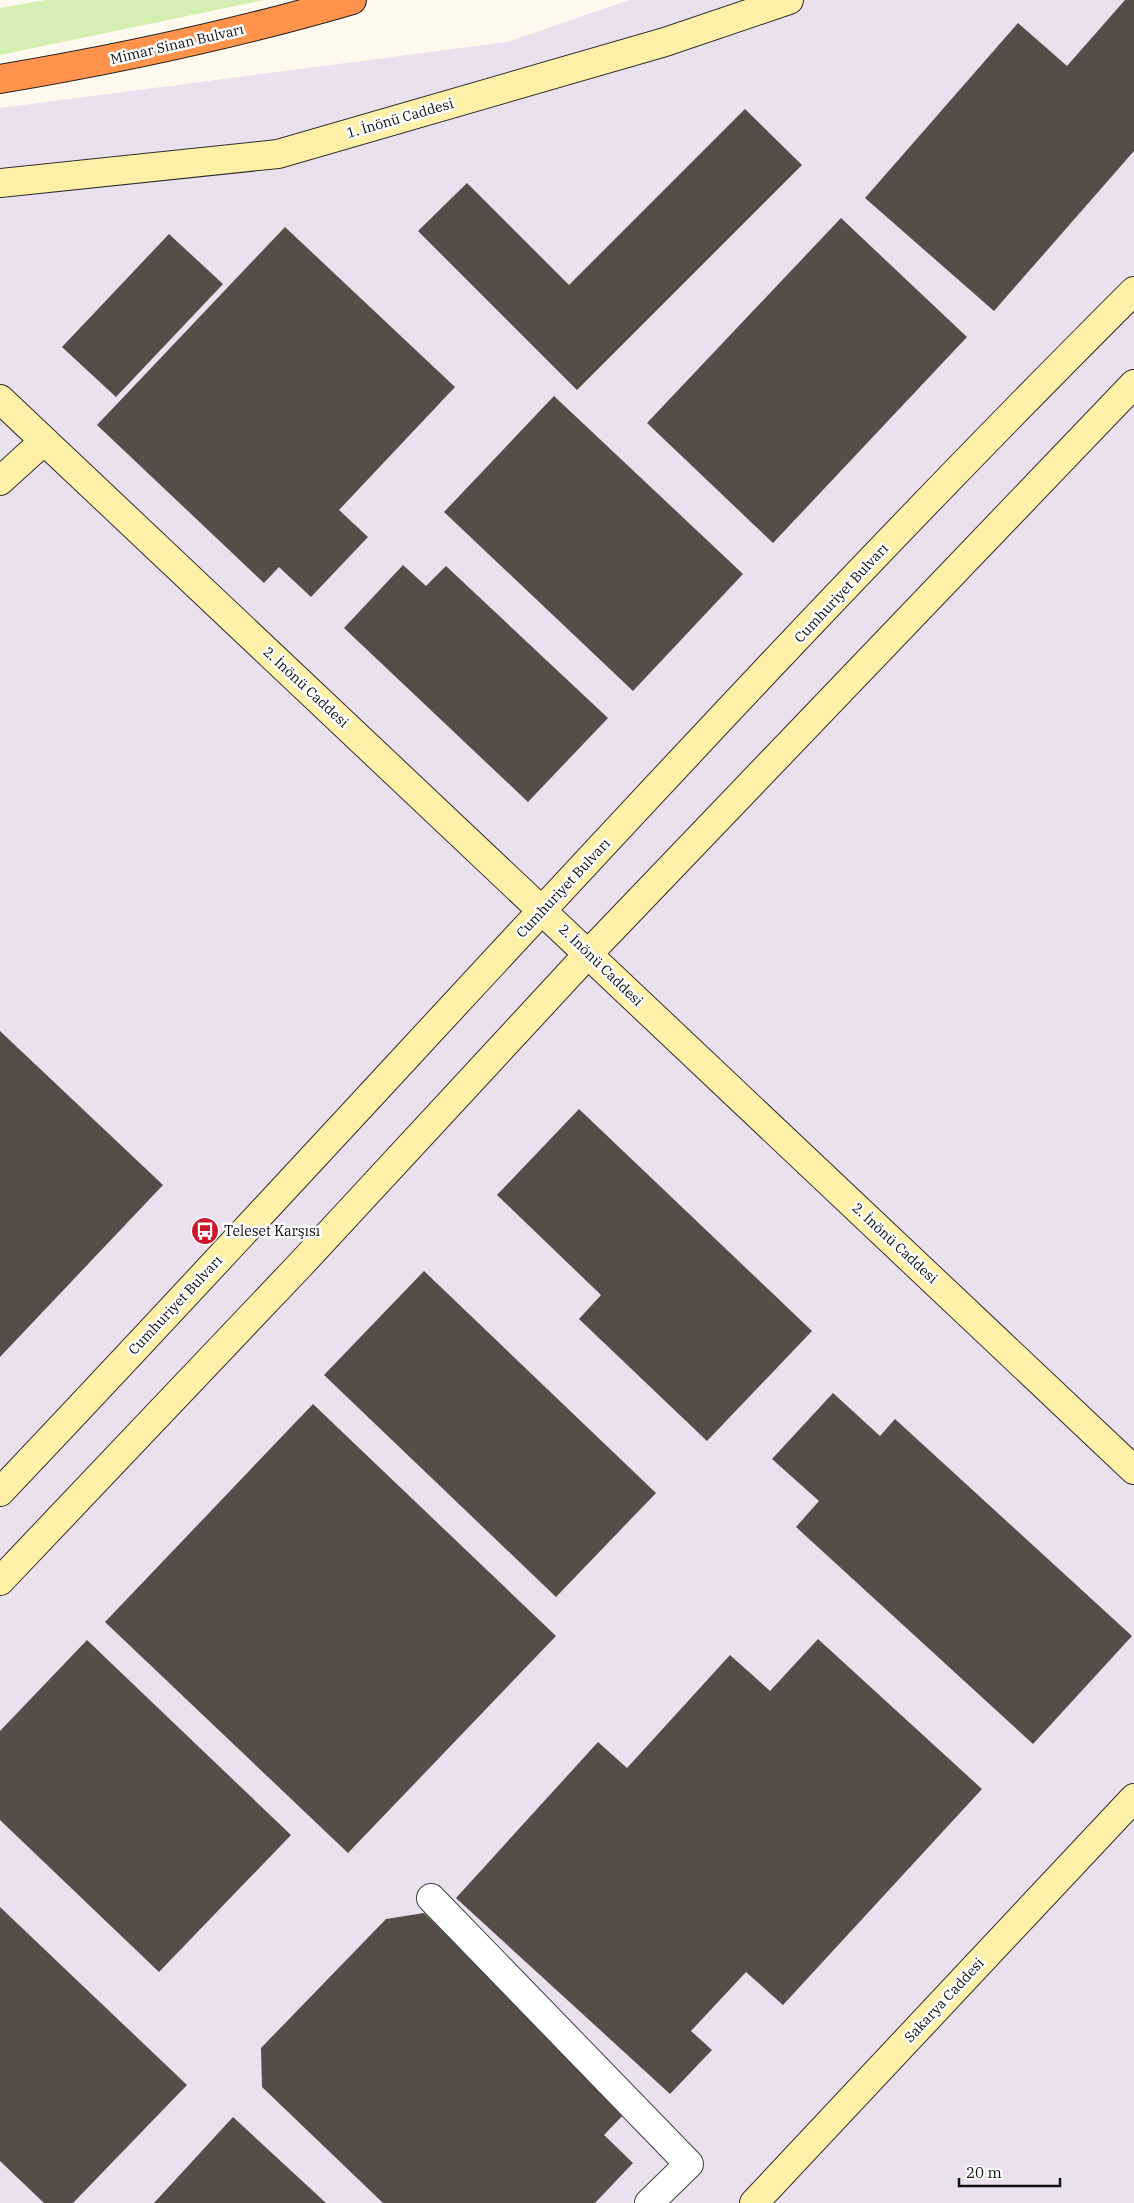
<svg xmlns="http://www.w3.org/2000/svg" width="1134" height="2203" viewBox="0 0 1134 2203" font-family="'IBM Plex Serif',serif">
  <rect width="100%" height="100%" fill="#fffaed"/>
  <path fill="#ebe0ed" d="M629 0H1134V2203H0V108L507 42Z"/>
  <path fill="#d5eeb2" d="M45 0H264L0 55V8Z"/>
  <path fill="#574d48" d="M1125 0H1134V151L994 311 865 198 1018 23 1067 66Z
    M745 109 802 165 577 390 418 231 467 183 569 285Z
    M841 218 967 337 773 543 647 423Z
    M285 227 455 387 339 510 368 537 311 597 279 567 264 583 97 425Z
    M169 234 223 284 116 397 62 347Z
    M554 396 743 574 633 691 444 512Z
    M403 565 426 586 446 566 608 718 528 802 344 628Z
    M0 1031 163 1185 0 1357Z
    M579 1109 812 1331 707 1441 579 1319 601 1295 497 1195Z
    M424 1271 656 1493 556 1597 324 1375Z
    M833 1393 880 1436 895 1419 1132 1636 1033 1744 796 1527 819 1501 772 1459Z
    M313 1404 556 1636 348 1853 105 1622Z
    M818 1639 982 1789 783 2005 746 1972 691 2031 712 2050 670 2094 456 1898 598 1742 627 1768 730 1655 770 1691Z
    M87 1640 291 1835 159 1972 0 1820V1731Z
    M0 1907 187 2085 73 2203H44L0 2161Z
    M424 1913 628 2110 604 2135 633 2163 595 2203H383L262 2087 261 2048 386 1919Z
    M233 2117 326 2203H154Z"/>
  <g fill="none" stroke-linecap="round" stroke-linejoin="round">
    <g stroke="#404040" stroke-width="30">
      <path id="street" d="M431 1898 689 2164 649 2203"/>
    </g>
    <g stroke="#2f2f2f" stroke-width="30">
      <path id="secondary" d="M0 183 278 154 665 42 789 0
        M0 399 1134 1470
        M0 481 44 441
        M0 1492C379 1093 744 680 1134 291
        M0 1581 302 1263 589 953 1134 384
        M754 2203 1134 1798"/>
    </g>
    <g stroke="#1e1e1e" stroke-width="30">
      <path id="highway" d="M0 79C119 59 236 34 352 0"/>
    </g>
    <use href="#street" stroke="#fff" stroke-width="28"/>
    <use href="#secondary" stroke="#fff0a8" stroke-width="28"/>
    <use href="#highway" stroke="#ff934b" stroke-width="28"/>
  </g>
  <defs>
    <g id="bus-disc" transform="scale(1.4375)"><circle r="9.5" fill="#cc162a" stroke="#fff"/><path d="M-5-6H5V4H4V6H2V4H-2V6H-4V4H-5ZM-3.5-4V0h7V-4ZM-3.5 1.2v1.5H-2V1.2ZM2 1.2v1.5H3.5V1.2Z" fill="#fff"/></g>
  </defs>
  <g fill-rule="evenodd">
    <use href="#bus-disc" x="205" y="1231"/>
  </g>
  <g text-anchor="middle" stroke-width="5" stroke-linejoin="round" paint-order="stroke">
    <g font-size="14" fill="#0d0d0d" stroke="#fff">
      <text transform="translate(177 44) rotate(-13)" y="5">Mimar Sinan Bulvarı</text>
      <text transform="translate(400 118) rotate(-16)" y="5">1. İnönü Caddesi</text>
      <text transform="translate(841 593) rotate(-47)" y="5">Cumhuriyet Bulvarı</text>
      <text transform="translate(306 687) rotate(43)" y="5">2. İnönü Caddesi</text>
      <text transform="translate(563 888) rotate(-47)" y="5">Cumhuriyet Bulvarı</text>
      <text transform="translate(601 965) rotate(44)" y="5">2. İnönü Caddesi</text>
      <text transform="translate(895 1243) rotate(43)" y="5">2. İnönü Caddesi</text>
      <text transform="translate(175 1305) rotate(-47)" y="5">Cumhuriyet Bulvarı</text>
      <text transform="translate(944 2000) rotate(-47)" y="5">Sakarya Caddesi</text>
    </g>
    <g font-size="14" fill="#0d0d0d" stroke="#fff" text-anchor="start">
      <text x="224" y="1236">Teleset Karşısı</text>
    </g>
  </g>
  <path d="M959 2178v8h101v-8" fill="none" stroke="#0d0d0d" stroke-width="2.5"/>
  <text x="966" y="2178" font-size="15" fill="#0d0d0d" stroke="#ffffff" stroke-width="4" paint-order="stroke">20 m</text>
</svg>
